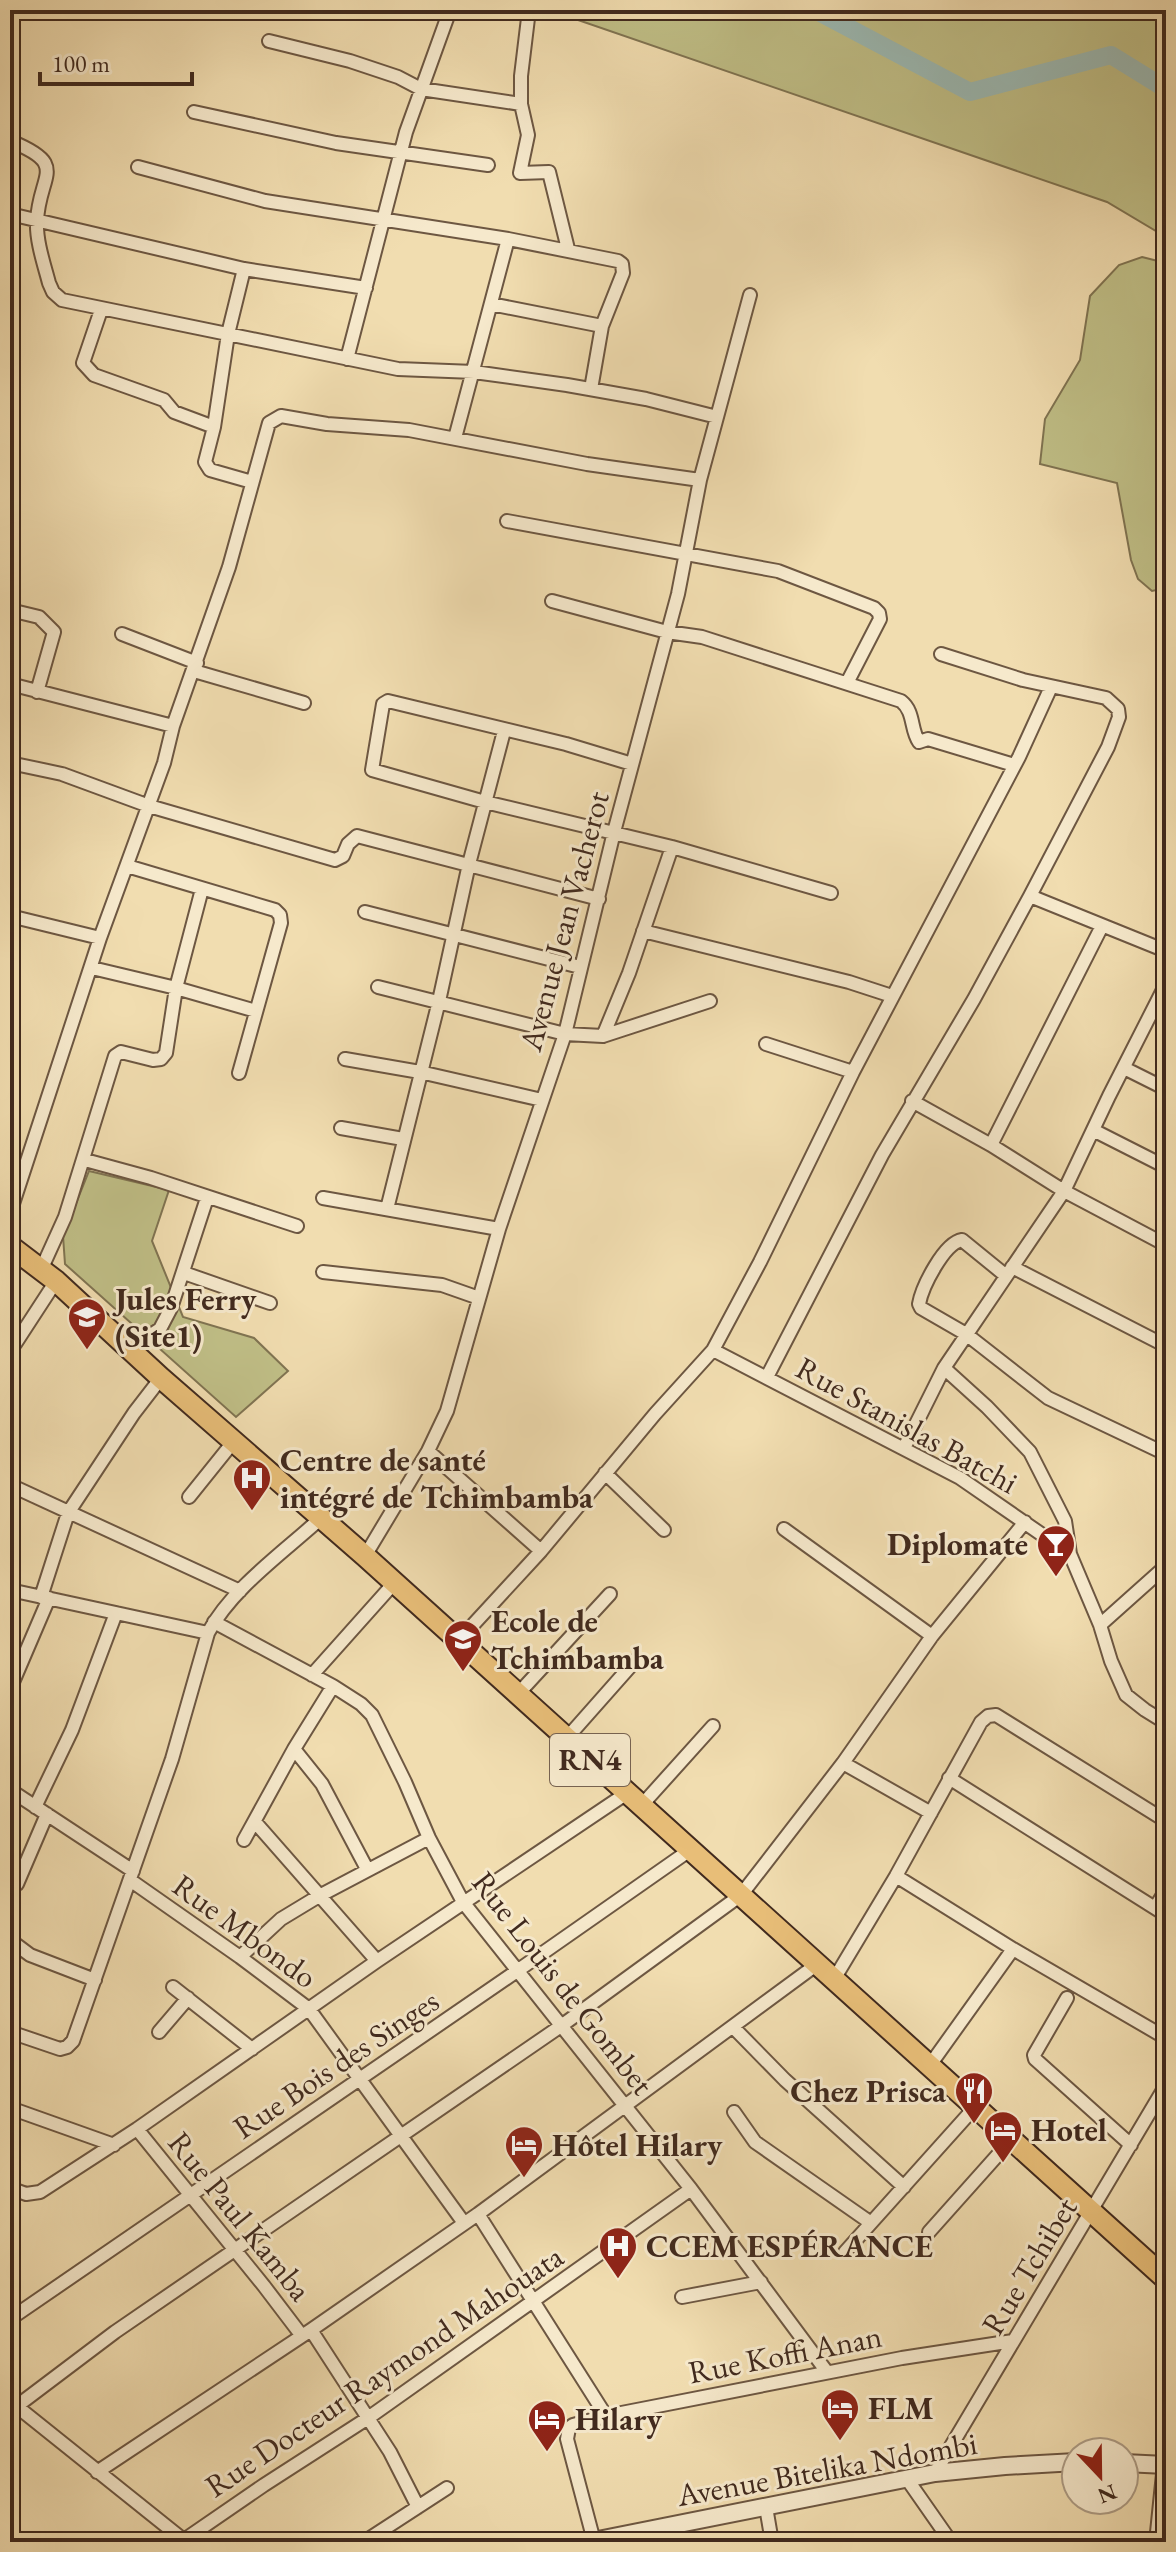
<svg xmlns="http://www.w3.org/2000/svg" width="1176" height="2552" viewBox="0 0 1176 2552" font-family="'EB Garamond',serif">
  <rect width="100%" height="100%" fill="#f1ddb0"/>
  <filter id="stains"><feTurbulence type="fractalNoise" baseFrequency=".0025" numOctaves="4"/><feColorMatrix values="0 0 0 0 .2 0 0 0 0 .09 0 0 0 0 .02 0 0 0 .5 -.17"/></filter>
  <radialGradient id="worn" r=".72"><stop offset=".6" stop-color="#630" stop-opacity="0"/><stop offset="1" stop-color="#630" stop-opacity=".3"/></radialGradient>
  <path fill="#c0bf87" stroke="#807452" stroke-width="2" d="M549 10H1166V237L1107 202Z
    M1142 257 1166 263V588L1152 591 1138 579 1131 560 1117 483 1040 464 1045 419 1080 360 1090 296 1119 265Z
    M89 1171 169 1190 152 1241 183 1317 254 1338 288 1371 236 1417 65 1264 63 1236Z"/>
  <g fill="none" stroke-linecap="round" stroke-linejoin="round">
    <path stroke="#9cbab4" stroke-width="18" d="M815 10 970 92 1111 55 1166 89"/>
    <g stroke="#6d5742" stroke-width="16">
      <path id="minor" d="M529 10 521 76V104L528 135 520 173 549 172 568 249
        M269 41 350 61 398 77 421 89 521 104
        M194 112 336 143 488 165
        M10 141C70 165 39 174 37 221 36 241 44 264 49 283L53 292 62 300 398 369 474 372 567 385 646 399 717 417
        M138 167 265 201 508 239 618 261 622 264 623 273 602 326 591 389
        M10 214 244 269 366 288
        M244 269 228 334 214 427 205 462 210 470 252 482
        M491 304 602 326
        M101 310 83 363 94 375 164 400 174 412 214 427
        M347 359 406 132 450 10
        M455 438 508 239
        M507 521 778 571 874 608 879 613 880 619 847 683
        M552 601 667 632 702 637 901 701C915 712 910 729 919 742L928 739 1014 765
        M10 610 39 617 54 632 37 692
        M122 634 197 663
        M194 671 304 703
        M10 684 173 726
        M10 763 62 774 149 806 335 860 343 856 348 844 357 836 599 899
        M632 764 566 744 388 701 383 704 372 770 485 802 672 847 831 893
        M127 866 275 910 280 915 281 923 239 1073
        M1030 896 1166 951
        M365 912 580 967
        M10 916 100 938
        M643 931 849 982 892 996
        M92 968 176 988 256 1011
        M378 987 565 1034 603 1036 710 1001
        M603 1036 629 973 672 847
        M766 1044 853 1072
        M345 1059 420 1072 542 1100
        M1124 1068 1166 1089
        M912 1101 991 1145 1064 1191 1166 1245
        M341 1128 403 1139
        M1093 1130 1166 1167
        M991 1145 1102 926
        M85 1160 151 1178 297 1226
        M323 1198 499 1229
        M387 1209 439 1001 469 864 504 731
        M10 1213 100 938 164 763 173 726 229 567 269 423 281 416 327 424 409 430 587 464 700 480
        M1012 1267 1166 1346
        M41 1270 65 1217 115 1056 121 1052 153 1060 161 1059 166 1053 176 988 202 889
        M323 1272 442 1285 479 1298
        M184 1273 270 1303
        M1005 1275 962 1240C944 1243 922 1287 919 1304L921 1308 966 1334 1048 1398 1166 1454
        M15 1344 56 1281
        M131 1348 160 1329 171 1308 207 1198
        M713 1350 960 1478 1070 1554
        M944 1368 987 1407 1030 1452 1065 1521 1070 1554 1100 1625 1111 1661 1126 1695 1145 1710 1166 1723
        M767 1377 882 1155 974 999 1030 896 1108 747 1119 717 1118 709 1106 698 1023 680 941 654
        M904 1448 944 1368 1064 1191 1109 1096 1166 984
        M428 1451 541 1551
        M605 1473 664 1530
        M10 1485 240 1591
        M189 1497 234 1441
        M784 1529 932 1636
        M365 1556 428 1451 447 1411 499 1229 565 1034 614 832 678 594 700 480 750 295
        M10 1590 208 1633
        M41 1597 68 1513 134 1413 161 1378
        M214 1622 333 1686 361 1704 372 1715 405 1782 429 1838 463 1902 691 2189 827 2372
        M1100 1625 1166 1566
        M459 1640 541 1551 655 1414 713 1350 760 1262 853 1072 1019 757 1051 687
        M312 1675 395 1582
        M10 1689 49 1598
        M517 1695 610 1594
        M566 1739 635 1661
        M294 1749 322 1784 367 1869
        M843 1763 931 1813
        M949 1778 1166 1915
        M10 1790 133 1871
        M641 1806 713 1726
        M35 1807 72 1730 116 1613
        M255 1822 377 1961
        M244 1840 294 1749 333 1686
        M896 1876 1013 1949 1166 2038
        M130 1880 240 1957 309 2009 464 2223
        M17 1884 47 1814
        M1155 1908 1166 1890
        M10 1940 30 1955 95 1980
        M240 1957 281 1919 319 1896 429 1838
        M833 1981 896 1876 981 1722 988 1716 996 1715 1166 1821
        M173 1987 252 2049
        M1067 1998 1034 2055 1035 2059 1131 2145
        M733 2027 785 2080 904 2187
        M10 2032 60 2049 67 2047 73 2041 172 1759 208 1633C232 1588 284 1552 321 1518
        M159 2032 188 1998
        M930 2065 1013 1949
        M10 2108 114 2145
        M734 2112 755 2142 871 2223
        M137 2129 264 2286 302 2336
        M10 2188 26 2194 40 2192 137 2129 377 1961 627 1793
        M478 2214 606 2416
        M929 2232 1012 2139
        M845 2252 976 2106
        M682 2297 761 2282
        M10 2319 517 1971 690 1850
        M311 2330 390 2452 418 2507
        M10 2401 186 2542
        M17 2406 115 2332 561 2026 741 1895 843 1763 932 1636 1025 1522
        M97 2472 311 2330 478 2214 816 1965
        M935 2473 1166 2085
        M907 2479 951 2542
        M766 2507 772 2542
        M184 2540 264 2485 368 2418 691 2189
        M594 2541 567 2439 569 2428 573 2425 606 2416 902 2358 1013 2341
        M364 2542 447 2488
        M1156 2542 1164 2464"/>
    </g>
    <g stroke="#6d5742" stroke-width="20">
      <path id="tertiary" d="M1124 2463 1166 2465
        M588 2542 935 2473 1005 2466 1076 2462"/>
    </g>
    <g stroke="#412a1e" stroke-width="24">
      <path id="trunk" d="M10 1246 56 1281 161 1378 365 1556 1166 2279"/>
    </g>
    <use href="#minor" stroke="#f6e9cc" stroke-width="12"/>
    <use href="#tertiary" stroke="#f6e9cc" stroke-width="16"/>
    <use href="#trunk" stroke="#e8be78" stroke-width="20"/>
  </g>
  <defs>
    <g id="school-pin" transform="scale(2)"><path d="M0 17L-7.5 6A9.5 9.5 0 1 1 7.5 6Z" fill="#8f2418" stroke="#f6e9cc"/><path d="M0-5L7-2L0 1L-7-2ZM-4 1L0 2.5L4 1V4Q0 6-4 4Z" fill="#fff"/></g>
    <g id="hospital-pin" transform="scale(2)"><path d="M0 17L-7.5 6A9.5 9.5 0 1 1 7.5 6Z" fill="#8f2418" stroke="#f6e9cc"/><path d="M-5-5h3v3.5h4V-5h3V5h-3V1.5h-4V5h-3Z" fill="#fff"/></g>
    <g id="bar-pin" transform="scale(2)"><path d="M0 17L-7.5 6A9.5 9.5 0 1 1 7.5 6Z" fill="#8f2418" stroke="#f6e9cc"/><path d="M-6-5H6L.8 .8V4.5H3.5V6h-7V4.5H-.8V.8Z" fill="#fff"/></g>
    <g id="restaurant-pin" transform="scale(2)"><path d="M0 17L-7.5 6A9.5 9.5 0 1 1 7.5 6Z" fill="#8f2418" stroke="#f6e9cc"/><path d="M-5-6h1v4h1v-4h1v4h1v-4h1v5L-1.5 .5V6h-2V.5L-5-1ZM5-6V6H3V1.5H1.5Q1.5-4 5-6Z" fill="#fff"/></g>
    <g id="hotel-pin" transform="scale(2)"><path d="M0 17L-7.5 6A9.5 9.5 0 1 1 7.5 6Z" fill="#8f2418" stroke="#f6e9cc"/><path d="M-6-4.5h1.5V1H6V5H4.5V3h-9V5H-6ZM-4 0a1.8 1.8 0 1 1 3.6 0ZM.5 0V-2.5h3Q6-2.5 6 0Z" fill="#fff"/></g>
  </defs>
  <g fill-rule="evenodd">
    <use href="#school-pin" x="87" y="1317"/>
    <use href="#hospital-pin" x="252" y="1478"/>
    <use href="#bar-pin" x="1056" y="1544"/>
    <use href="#school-pin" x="463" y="1639"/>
    <use href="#restaurant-pin" x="974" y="2091"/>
    <use href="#hotel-pin" x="1003" y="2130"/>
    <use href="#hotel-pin" x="524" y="2145"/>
    <use href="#hospital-pin" x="618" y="2246"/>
    <use href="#hotel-pin" x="840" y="2408"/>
    <use href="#hotel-pin" x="547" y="2419"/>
  </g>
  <g text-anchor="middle" stroke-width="6" stroke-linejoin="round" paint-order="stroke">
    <rect fill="#f6e9cc" stroke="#776352" stroke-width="2" x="550" y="1734" width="80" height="52" rx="6"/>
    <g font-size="30" font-weight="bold" fill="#412a1e">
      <text x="590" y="1770">RN4</text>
    </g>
    <g font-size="32" fill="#412a1e" stroke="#f6e9cc">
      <text transform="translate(564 921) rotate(-75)" y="11">Avenue Jean Vacherot</text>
      <text transform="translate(907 1425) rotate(29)" y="11">Rue Stanislas Batchi</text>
      <text transform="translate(245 1931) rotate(36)" y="11">Rue Mbondo</text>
      <text transform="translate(563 1983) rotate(52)" y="11">Rue Louis de Gombet</text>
      <text transform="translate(336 2064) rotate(-34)" y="11">Rue Bois des Singes</text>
      <text transform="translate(240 2216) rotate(51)" y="11">Rue Paul Kamba</text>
      <text transform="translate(1029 2266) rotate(-59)" y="11">Rue Tchibet</text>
      <text transform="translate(785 2354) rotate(-11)" y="11">Rue Koffi Anan</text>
      <text transform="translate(384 2371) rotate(-34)" y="11">Rue Docteur Raymond Mahouata</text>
      <text transform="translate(827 2469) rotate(-10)" y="11">Avenue Bitelika Ndombi</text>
    </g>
    <g font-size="32" font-weight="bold" fill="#412a1e" stroke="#f6e9cc" text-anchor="start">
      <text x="115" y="1310">Jules Ferry<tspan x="115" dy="37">(Site1)</tspan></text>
      <text x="280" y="1471">Centre de santé<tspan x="280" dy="37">intégré de Tchimbamba</tspan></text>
      <text x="1028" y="1555" text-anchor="end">Diplomate</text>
      <text x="491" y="1632">Ecole de<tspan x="491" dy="37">Tchimbamba</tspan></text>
      <text x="946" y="2102" text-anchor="end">Chez Prisca</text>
      <text x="1031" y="2141">Hotel</text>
      <text x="552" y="2156">Hôtel Hilary</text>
      <text x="646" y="2257">CCEM ESPÉRANCE</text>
      <text x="868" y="2419">FLM</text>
      <text x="575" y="2430">Hilary</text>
    </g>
  </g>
  <rect width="1176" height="2552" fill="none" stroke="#f1ddb0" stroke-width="40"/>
  <rect x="12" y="12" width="1152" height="2528" fill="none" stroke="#412a1e" stroke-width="4"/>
  <rect x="20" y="20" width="1136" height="2512" fill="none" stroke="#412a1e" stroke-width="2"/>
  <g transform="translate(1100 2476) rotate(158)"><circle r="38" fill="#f6e9cc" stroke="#ae9d86" stroke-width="2"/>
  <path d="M0-6L14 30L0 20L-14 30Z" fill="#8f2418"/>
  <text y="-12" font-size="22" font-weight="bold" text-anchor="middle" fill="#412a1e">N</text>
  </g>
  <path d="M40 72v12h152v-12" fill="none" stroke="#412a1e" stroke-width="4"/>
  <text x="52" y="72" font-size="24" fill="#412a1e" stroke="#f6e9cc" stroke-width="6" paint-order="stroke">100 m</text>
  <rect width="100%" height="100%" filter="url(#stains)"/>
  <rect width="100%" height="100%" fill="url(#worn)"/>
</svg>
